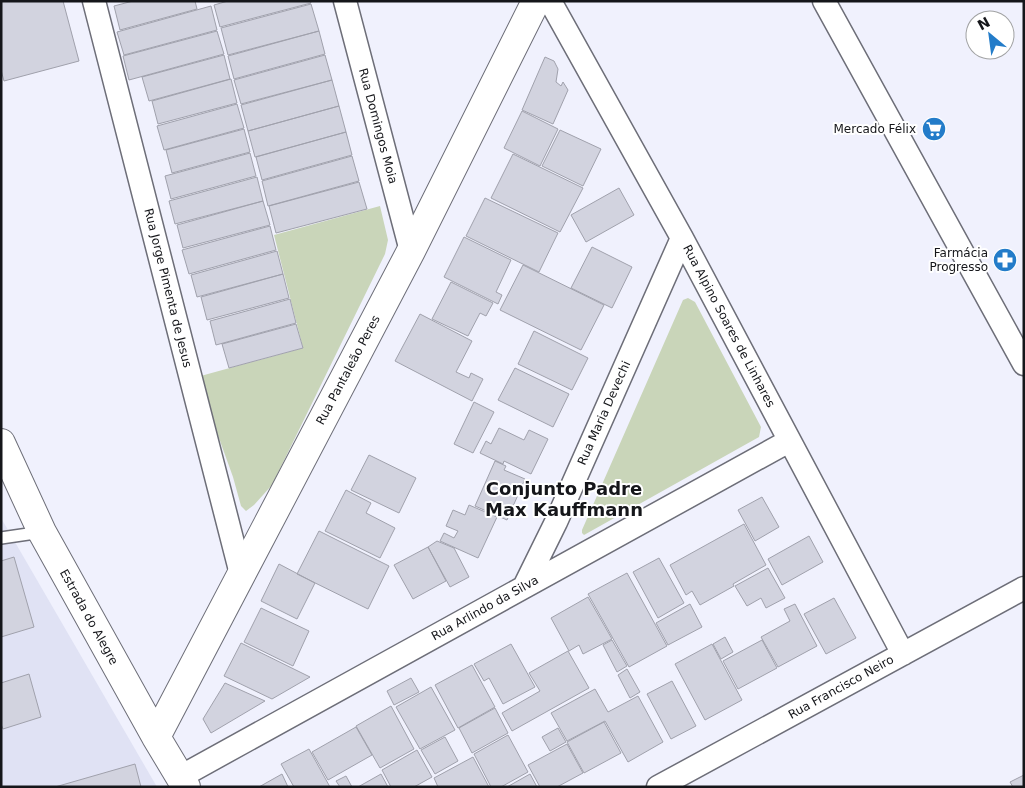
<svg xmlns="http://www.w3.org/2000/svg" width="1025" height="788" viewBox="0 0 1025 788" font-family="'DejaVu Sans',sans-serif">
  <rect width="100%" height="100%" fill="#f0f1fd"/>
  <path fill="#e0e2f4" d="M1 518 157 787H1Z"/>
  <path fill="#c9d5b9" d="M380 206 388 240 385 254 272 485 254 505 246 511 241 506 233 477 197 377 303 348 274 235Z
    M688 298 695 302 761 427 759 437 584 535 582 533V530L683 300Z"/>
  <path fill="#d2d3df" stroke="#a0a1ac" d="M1 1H63L79 61 4 81 1 70Z
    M133 1H195L197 9 120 30 114 6Z
    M228 1H310L311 3 220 27 214 5Z
    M311 4 319 31 228 55 221 28Z
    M211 6 217 30 124 55 117 32Z
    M217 31 224 54 129 80 123 56Z
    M319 31 325 54 234 79 228 56Z
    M224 55 230 79 149 101 142 77Z
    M325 55 332 80 241 104 234 80Z
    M545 57 554 61 558 69 556 82 561 86 563 82 568 90 553 124 522 110Z
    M231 79 237 103 158 124 152 101Z
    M332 80 339 106 248 131 241 105Z
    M237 104 244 128 164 150 157 126Z
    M339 106 346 132 255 157 248 131Z
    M522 111 558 129 540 166 504 148Z
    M244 129 250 152 172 173 166 150Z
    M560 130 601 149 583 186 542 166Z
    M346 132 352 155 262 180 256 157Z
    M250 153 256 176 171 199 165 176Z
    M513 154 583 188 560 232 491 198Z
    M352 156 359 181 268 206 262 181Z
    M257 177 263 201 175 224 169 201Z
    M359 182 367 209 276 233 269 206Z
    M619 188 634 215 586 242 571 215Z
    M485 198 558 233 539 272 466 236Z
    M263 201 270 225 183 248 177 225Z
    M270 226 276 250 189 274 182 250Z
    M464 237 511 260 496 292 502 295 498 304 444 277Z
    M592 247 632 267 612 308 571 288Z
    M277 251 283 274 197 297 191 275Z
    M523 265 604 305 581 350 500 310Z
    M283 274 289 298 207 320 201 297Z
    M451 282 493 303 486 316 480 313 468 336 432 319Z
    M290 299 296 323 216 345 210 321Z
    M420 314 472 341 456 372 469 378 471 373 483 379 472 401 395 361Z
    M296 324 303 348 229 368 222 344Z
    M534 331 588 358 572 390 518 364Z
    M515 368 569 394 553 427 498 400Z
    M474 402 494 412 473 453 454 444Z
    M499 428 524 440 529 430 548 439 531 474 504 461 503 464 480 453 486 441 491 444Z
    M369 455 416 478 399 513 351 490Z
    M495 461 506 466 504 470 525 479 507 520 475 506Z
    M346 490 371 503 366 513 395 528 380 558 325 531Z
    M762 497 779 527 755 541 738 510Z
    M469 505 497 517 478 558 440 541 444 533 454 538 458 531 446 526 453 510 465 515Z
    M744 524 766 565 733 584 734 586 700 605 692 591 686 595 670 565Z
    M319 531 389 566 368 609 297 574Z
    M809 536 823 562 782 585 768 559Z
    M437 541 454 548 469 577 450 587 428 547Z
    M428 547 446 581 413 599 394 565Z
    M14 557 34 627 1 637V561Z
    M659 558 684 603 658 618 633 572Z
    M279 564 315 583 297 619 261 601Z
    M768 568 785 598 766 608 761 598 747 606 735 586Z
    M627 573 667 646 629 667 588 594Z
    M588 597 612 639 583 654 579 645 569 651 551 618Z
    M834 598 856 638 826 654 804 614Z
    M690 604 702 627 668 645 656 623Z
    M795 604 817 646 778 667 761 637 790 621 784 609Z
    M261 608 309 631 293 666 244 642Z
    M725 637 733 652 721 659 713 644Z
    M612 640 627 666 617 672 603 645Z
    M762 640 777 668 738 689 723 661Z
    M241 643 310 677 272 699 224 676Z
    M511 644 535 687 503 704 489 678 484 681 474 664Z
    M712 644 742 700 705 720 675 664Z
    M568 651 589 688 512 731 502 713 540 691 529 673Z
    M472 665 495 707 458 728 435 685Z
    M627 669 640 692 630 698 618 675Z
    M29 674 41 717 3 729 1 724V683Z
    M411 678 419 692 394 705 387 691Z
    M672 681 696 726 671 739 647 694Z
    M225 683 265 701 211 733 203 719Z
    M431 687 455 730 420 749 396 707Z
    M595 689 608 712 638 696 663 742 628 762 605 721 567 741 551 713Z
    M391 706 414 749 380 768 356 726Z
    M495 708 508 733 472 753 459 728Z
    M604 722 621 753 584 773 567 742Z
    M356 727 372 755 328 780 312 752Z
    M558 728 566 742 550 751 542 737Z
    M508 735 528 772 501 787H491L474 754Z
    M445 737 458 761 435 774 421 750Z
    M567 744 583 773 557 787H540L528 765Z
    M309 749 330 787H294L281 764Z
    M417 750 432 777 414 787H391L382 770Z
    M473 757 489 787H438L434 778Z
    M135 764 141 787H55Z
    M282 774 288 787H259L266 783Z
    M381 774 388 787H358Z
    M530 774 537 787H507Z
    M1024 775V787H1013L1010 782Z
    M346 776 352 787H340L336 781Z"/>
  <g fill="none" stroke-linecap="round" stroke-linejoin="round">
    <g stroke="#6d6e78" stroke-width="14">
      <path id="service" d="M1 538 42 532"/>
    </g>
    <g stroke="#6d6e78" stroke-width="25">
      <path id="minor" d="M94 1 241 574
        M345 1 411 251
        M550 1 682 238 903 654
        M824 1 1024 364
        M524 587 556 522 682 238
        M180 777 789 441
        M658 787 1024 588"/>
    </g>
    <g stroke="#6d6e78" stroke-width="30">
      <path id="tertiary" d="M1 443 42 532 156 737 186 787
        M156 737 411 251 536 1"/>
    </g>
    <use href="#service" stroke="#fff" stroke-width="11"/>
    <use href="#minor" stroke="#fff" stroke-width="22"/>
    <use href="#tertiary" stroke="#fff" stroke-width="28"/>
  </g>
  <defs>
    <g id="supermarket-disc" transform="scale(1.25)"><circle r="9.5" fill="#237cc9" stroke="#fff"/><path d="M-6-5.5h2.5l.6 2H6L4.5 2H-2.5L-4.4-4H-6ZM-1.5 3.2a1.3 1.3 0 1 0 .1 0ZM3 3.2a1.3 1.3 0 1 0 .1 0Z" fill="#fff"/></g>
    <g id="pharmacy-disc" transform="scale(1.25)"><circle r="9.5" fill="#237cc9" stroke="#fff"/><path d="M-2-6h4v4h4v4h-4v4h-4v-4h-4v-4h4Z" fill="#fff"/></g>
  </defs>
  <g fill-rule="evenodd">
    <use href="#supermarket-disc" x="934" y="129"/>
    <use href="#pharmacy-disc" x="1005" y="260"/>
  </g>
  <g text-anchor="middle" stroke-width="4" stroke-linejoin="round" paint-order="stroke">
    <g font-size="12" fill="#15161a" stroke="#fff">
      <text transform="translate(378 126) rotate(75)" y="4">Rua Domingos Moia</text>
      <text transform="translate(168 288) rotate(76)" y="4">Rua Jorge Pimenta de Jesus</text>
      <text transform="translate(729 326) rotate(62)" y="4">Rua Alpino Soares de Linhares</text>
      <text transform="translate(348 370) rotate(-62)" y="4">Rua Pantaleão Peres</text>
      <text transform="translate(604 413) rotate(-66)" y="4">Rua Maria Devechi</text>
      <text transform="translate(485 608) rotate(-29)" y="4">Rua Arlindo da Silva</text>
      <text transform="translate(89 617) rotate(61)" y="4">Estrada do Alegre</text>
      <text transform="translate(841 687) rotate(-29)" y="4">Rua Francisco Neiro</text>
    </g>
    <g font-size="12" fill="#15161a" stroke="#fff" text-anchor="end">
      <text x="916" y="133">Mercado Félix</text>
      <text x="988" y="257">Farmácia<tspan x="988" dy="14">Progresso</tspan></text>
    </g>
    <g font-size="18" font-weight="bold" fill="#15161a" stroke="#fff">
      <text x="564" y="495">Conjunto Padre<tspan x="564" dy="21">Max Kauffmann</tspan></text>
    </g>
  </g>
  <rect width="1025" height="788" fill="none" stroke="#15161a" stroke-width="5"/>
  <g transform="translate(990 35) rotate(331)"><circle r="24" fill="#ffffff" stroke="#a1a2a3"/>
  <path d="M0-4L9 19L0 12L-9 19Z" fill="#237cc9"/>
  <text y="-8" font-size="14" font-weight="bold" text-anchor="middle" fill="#15161a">N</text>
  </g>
</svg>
